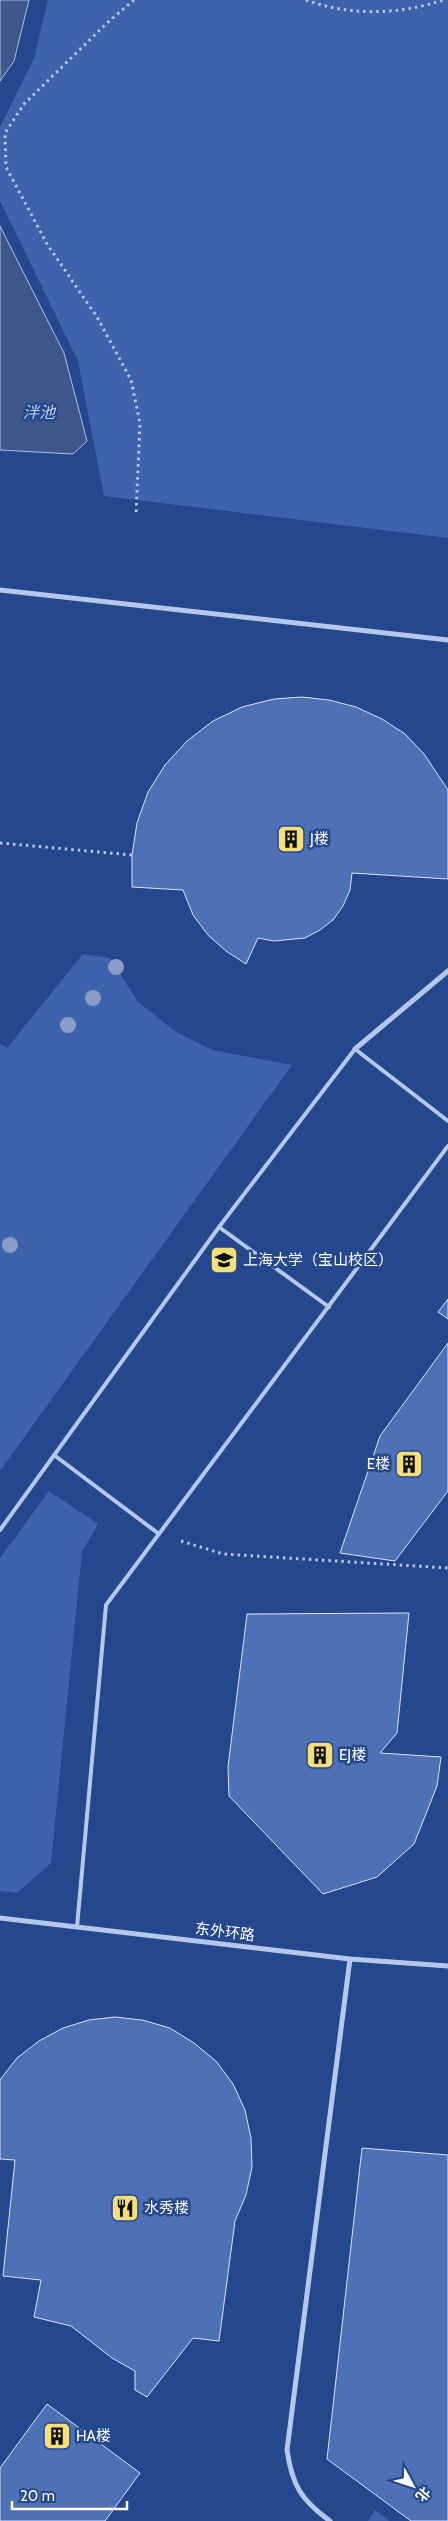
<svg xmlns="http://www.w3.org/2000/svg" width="448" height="2521" viewBox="0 0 448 2521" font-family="Cabin,'Noto Sans SC',sans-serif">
  <rect width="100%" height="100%" fill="#25478e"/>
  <path fill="#3e62ac" d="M48 0H448V538L104 496 78 361 0 201V127L34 58Z
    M83 954 110 958 138 1002 176 1032 212 1050 292 1065 0 1471V1044L7 1048Z
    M49 1491 98 1524 82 1551 51 1863 17 1893 0 1891V1558Z
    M375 2510 389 2521H368Z"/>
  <path fill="#3f578b" stroke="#a9c1ec" d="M0 0H29L14 61 0 81Z
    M0 226 64 353 87 441 73 454 0 450Z"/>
  <path fill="#4e70b4" stroke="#dae4f8" d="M302 697 329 700 356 707 382 719 405 734 424 754 448 790V879L352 873 350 890 343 906 333 920 320 930 305 938 274 941 258 938 246 964 226 951 208 935 193 915 183 890 132 887V855L137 823 148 792 165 765 187 741 213 721 242 707 274 699Z
    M448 1299V1319L438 1312Z
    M448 1343V1491L395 1561 340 1553 380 1436Z
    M409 1613 397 1733 380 1753 441 1757 437 1786 414 1844 377 1877 323 1894 229 1796 228 1767 247 1614Z
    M115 2017 142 2020 170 2028 194 2043 216 2061 233 2084 245 2110 251 2138 252 2167 246 2195 235 2221 219 2341 193 2338 147 2397 135 2390V2371L112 2358 71 2326 34 2317 41 2280 3 2276 15 2160 0 2159V2080L17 2058 39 2041 63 2028 89 2020Z
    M362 2148 448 2155V2521H411L327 2459Z
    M47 2404 140 2473 105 2521H0V2468Z"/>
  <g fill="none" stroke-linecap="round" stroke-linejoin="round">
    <path stroke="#b5c7eb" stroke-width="3" stroke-dasharray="2.5 4" stroke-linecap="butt" d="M134 0 107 23 24 104 5 133 6 167 47 244 97 317 131 380 140 423 136 515
      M306 0C349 16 399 15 443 0
      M0 843 132 855
      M181 1541 223 1554 448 1568"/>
    <path stroke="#b5c7eb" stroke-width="4" d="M219 1227 329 1307
      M54 1455 159 1534
      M0 1530 219 1227 355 1049 448 1121
      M77 1927 106 1605 448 1146"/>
    <path stroke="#b5c7eb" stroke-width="5" d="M0 590 448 640
      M355 1049 448 971
      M0 1918 350 1959 448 1966
      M330 2521C301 2500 292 2485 287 2450L350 1959"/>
  </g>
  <g fill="#899dc8">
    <circle cx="116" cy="967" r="8"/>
    <circle cx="93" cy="998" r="8"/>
    <circle cx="68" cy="1025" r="8"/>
    <circle cx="10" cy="1245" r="8"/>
  </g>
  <defs>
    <g id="building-square" transform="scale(1.4375)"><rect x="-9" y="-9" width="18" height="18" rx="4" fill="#f5df7a" stroke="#25478e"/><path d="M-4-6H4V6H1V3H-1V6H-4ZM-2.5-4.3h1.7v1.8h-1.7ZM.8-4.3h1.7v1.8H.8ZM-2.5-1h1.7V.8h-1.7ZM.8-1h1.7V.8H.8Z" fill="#111"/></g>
    <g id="university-square" transform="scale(1.4375)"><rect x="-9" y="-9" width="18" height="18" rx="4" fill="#f5df7a" stroke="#25478e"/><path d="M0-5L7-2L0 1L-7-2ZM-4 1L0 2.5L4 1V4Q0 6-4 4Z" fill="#111"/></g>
    <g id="restaurant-square" transform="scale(1.4375)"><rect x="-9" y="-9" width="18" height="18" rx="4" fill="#f5df7a" stroke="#25478e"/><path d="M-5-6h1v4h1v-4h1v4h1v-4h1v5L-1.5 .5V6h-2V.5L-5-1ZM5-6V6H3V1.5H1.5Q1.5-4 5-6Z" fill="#111"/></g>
  </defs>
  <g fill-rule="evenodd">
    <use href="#building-square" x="291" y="839"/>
    <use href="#university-square" x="224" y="1260"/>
    <use href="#building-square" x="409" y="1464"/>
    <use href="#building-square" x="320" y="1755"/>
    <use href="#restaurant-square" x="125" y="2208"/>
    <use href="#building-square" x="57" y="2436"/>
  </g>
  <g text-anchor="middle" stroke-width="5" stroke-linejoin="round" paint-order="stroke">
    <g font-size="15" fill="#fff" stroke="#25478e" text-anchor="start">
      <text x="310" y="844">J楼</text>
      <text x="243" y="1265">上海大学（宝山校区）</text>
      <text x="390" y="1469" text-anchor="end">E楼</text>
      <text x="339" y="1760">EJ楼</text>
      <text x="144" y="2213">水秀楼</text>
      <text x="76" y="2441">HA楼</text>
    </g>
    <g font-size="15" fill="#fff" stroke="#25478e">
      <text transform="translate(225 1932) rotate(7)" y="5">东外环路</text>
    </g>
    <g font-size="16" font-style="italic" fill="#c1d2f2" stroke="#25478e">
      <text x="39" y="418">泮池</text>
    </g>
  </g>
  <g transform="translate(413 2486) rotate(130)" stroke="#25478e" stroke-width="4" paint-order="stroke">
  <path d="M0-4L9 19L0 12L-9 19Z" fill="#ffffff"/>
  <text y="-8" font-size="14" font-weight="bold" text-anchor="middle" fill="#ffffff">北</text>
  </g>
  <path d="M12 2501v8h115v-8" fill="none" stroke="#ffffff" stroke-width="2.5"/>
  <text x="20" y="2501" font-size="15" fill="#ffffff" stroke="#25478e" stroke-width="4" paint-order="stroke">20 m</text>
</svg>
